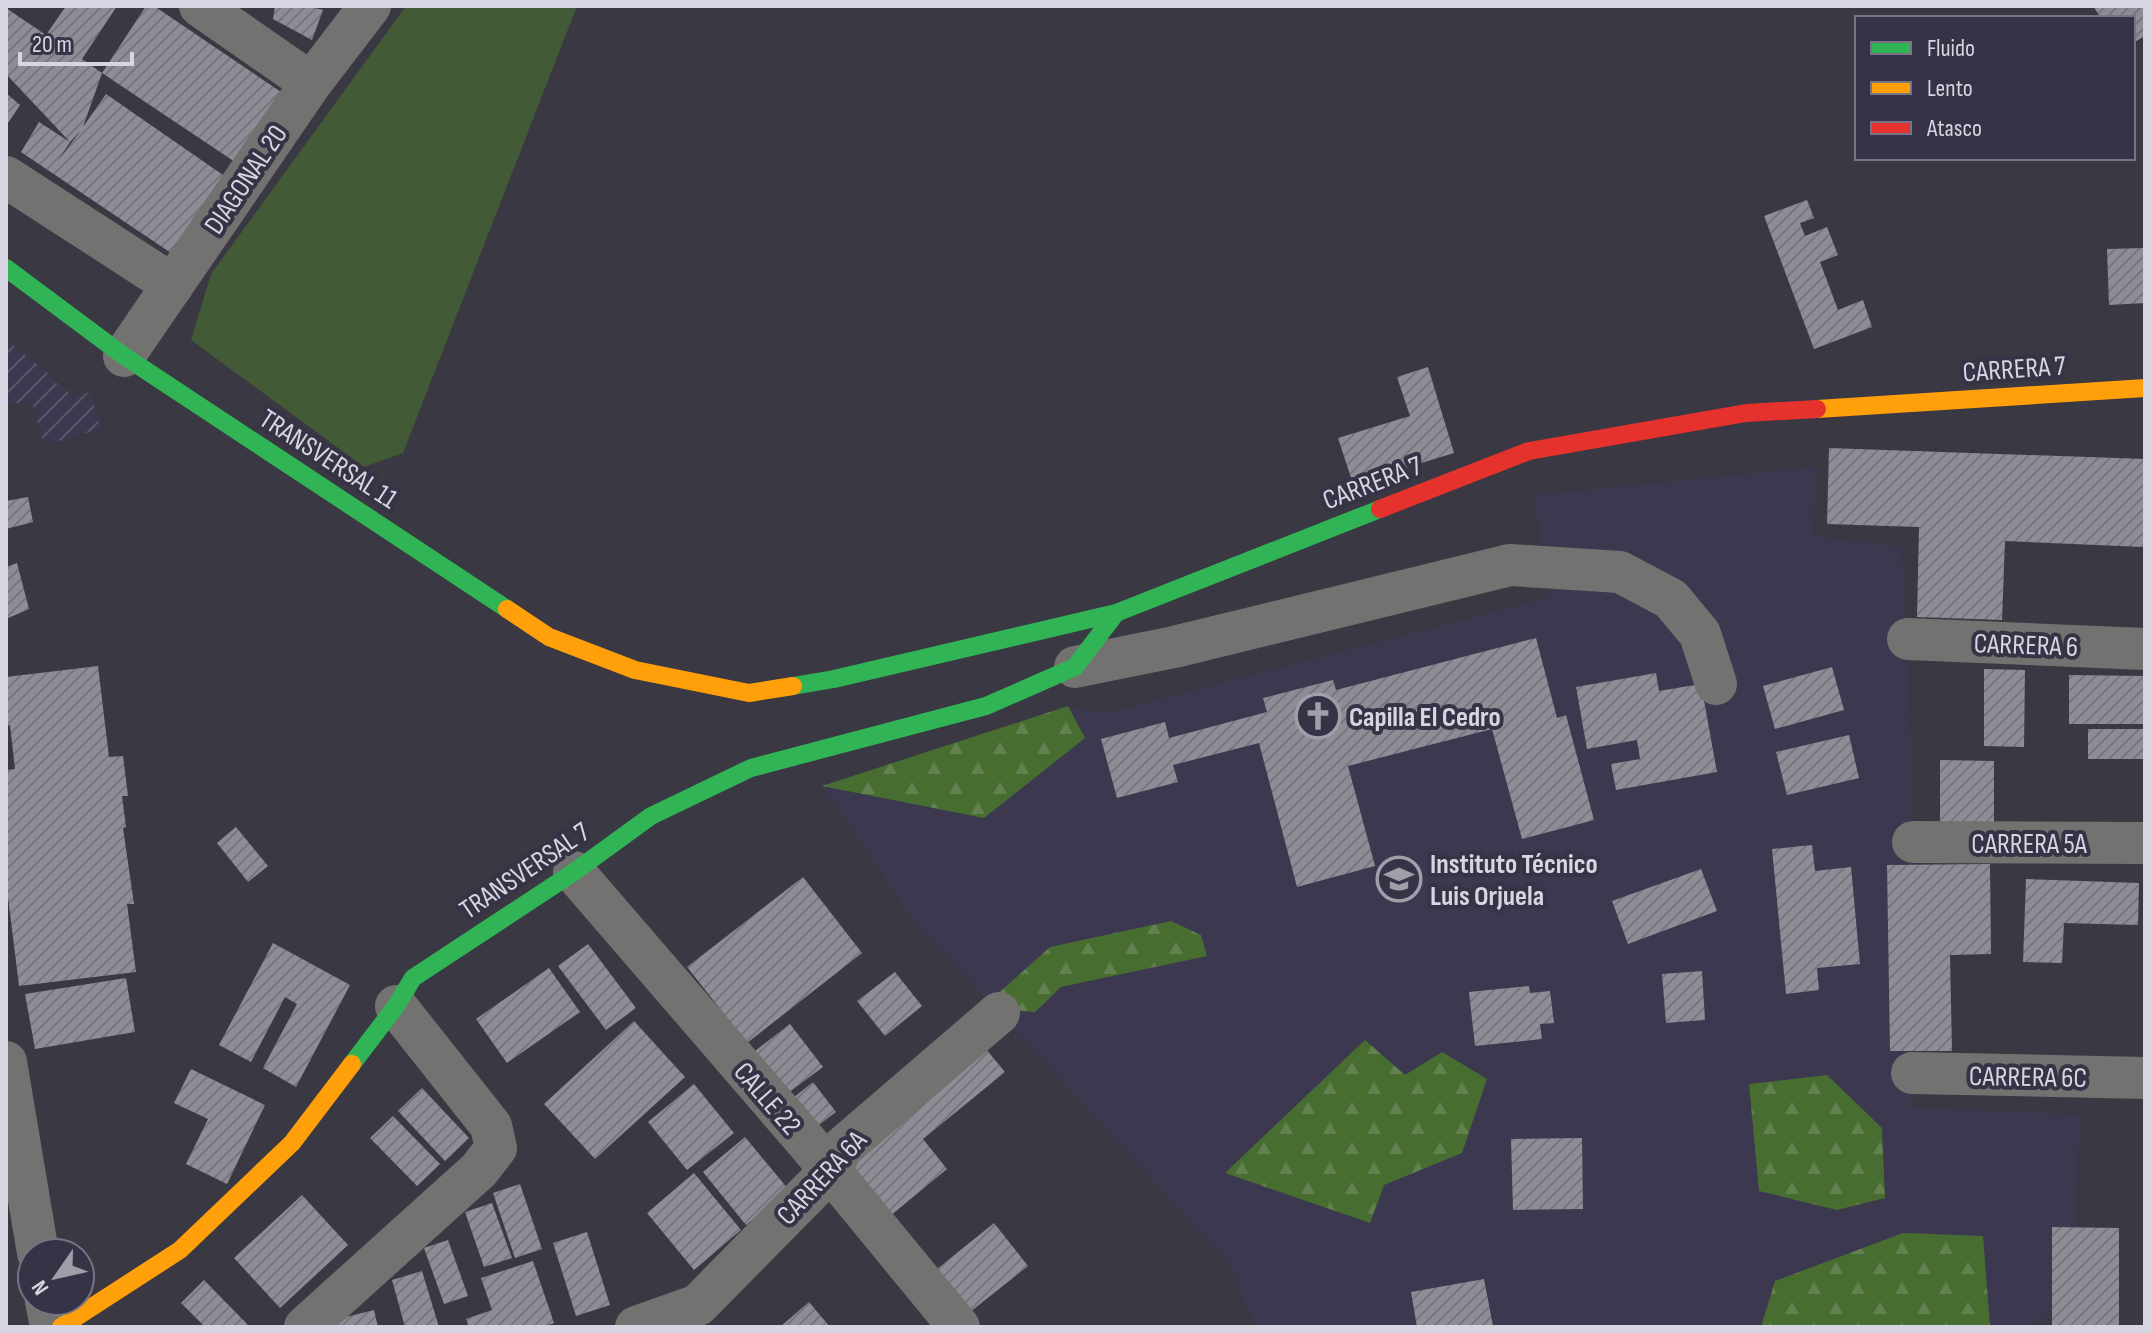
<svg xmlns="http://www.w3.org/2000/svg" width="2151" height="1333" viewBox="0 0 2151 1333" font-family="'Sofia Sans Condensed',sans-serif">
  <defs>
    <pattern id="industrial-furrows" width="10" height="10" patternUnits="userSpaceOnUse" patternTransform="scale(2)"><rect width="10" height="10" fill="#3c384f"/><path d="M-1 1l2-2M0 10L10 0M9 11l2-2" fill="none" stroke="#575468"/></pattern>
    <pattern id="forest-firs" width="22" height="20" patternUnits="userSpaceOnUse" patternTransform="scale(2)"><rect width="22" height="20" fill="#486d31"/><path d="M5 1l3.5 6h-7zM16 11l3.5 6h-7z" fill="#62814f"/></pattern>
    <pattern id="building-hatch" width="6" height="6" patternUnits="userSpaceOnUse" patternTransform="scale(2)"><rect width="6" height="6" fill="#8e8c95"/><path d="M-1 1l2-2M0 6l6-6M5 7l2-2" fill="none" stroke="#77757d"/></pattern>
  </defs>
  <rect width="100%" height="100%" fill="#3a3842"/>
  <path fill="url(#industrial-furrows)" d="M6 340 47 372 54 382 67 388 70 398 90 392 101 429 44 445 31 400 6 406Z"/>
  <path fill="#3c384f" d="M1815 467 1814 536 1901 547 1908 639 1913 842 1911 1107 2080 1115 2071 1302 2027 1327H1255L1228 1262 910 916 822 786 1068 706 1107 713 1550 597 1534 495Z"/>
  <path fill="#435a36" d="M406 6H577L403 453 364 467 191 340 211 274Z"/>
  <path fill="url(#forest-firs)" d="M1068 706 1085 738 984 818 822 786Z
    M1171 921 1201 935 1207 956 1061 987 1035 1012 983 1007 1050 947Z
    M1365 1040 1405 1075 1442 1052 1487 1079 1462 1153 1384 1185 1370 1223 1225 1173Z
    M1827 1075 1882 1128 1885 1198 1837 1210 1759 1191 1749 1084Z
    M1903 1233 1983 1236 1990 1327H1761L1775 1281Z"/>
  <path fill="url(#building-hatch)" d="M66 6H117L82 59 102 73 83 127 106 94 223 175 171 253 21 152 39 122 70 142 58 161 81 130 70 142 6 74V8L46 35Z
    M146 6H154L281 92 235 162 102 73Z
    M275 6H307L323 10 312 40 273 19Z
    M2093 6H2145V36L2133 43V18H2101Z
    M6 93 20 105 6 126Z
    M1807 200 1814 218 1800 223 1805 236 1827 227 1838 255 1820 262 1838 310 1863 300 1872 327 1814 349 1764 216Z
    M2145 248V303L2109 305 2107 249Z
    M1428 367 1454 453 1353 484 1338 438 1410 416 1397 377Z
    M1829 448 2145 459 2143 547 2005 541 2002 620 1917 617 1919 527 1827 524Z
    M28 497 33 522 6 529V501Z
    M17 563 29 609 6 619V567Z
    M1536 638 1557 718 1566 715 1594 820 1522 839 1492 729 1348 766 1375 866 1297 887 1259 743 1173 765 1178 782 1117 798 1101 739 1165 722 1169 738 1267 712 1263 698 1333 680 1336 690Z
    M98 666 109 757 123 756 128 796H122L126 827 123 828 134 904H127L136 972 19 986 6 881V770L15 769 10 725 6 726V677Z
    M1832 667 1844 710 1775 729 1763 686Z
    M1984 669 2025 670 2024 747 1984 746Z
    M1656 673 1659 691 1701 684 1717 772 1616 790 1611 764 1640 759 1637 740 1587 749 1576 687Z
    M2069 675 2145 676V724H2069Z
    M2088 729H2145V759H2088Z
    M1849 735 1859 778 1787 795 1776 752Z
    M1940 760 1994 761V830H1940Z
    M236 827 268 866 248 882 217 843Z
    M1812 845 1815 871 1851 867 1860 964 1817 968 1819 990 1786 994 1772 849Z
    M1990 864 1991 954 1950 955 1952 1051H1890L1887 865Z
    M1701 869 1717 911 1628 944 1612 901Z
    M803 877 862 953 747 1043 687 967Z
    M2026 879 2139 883 2138 925 2064 923 2062 963 2023 962Z
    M273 943 350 985 296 1087 263 1068 297 1004 285 997 251 1062 219 1045Z
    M588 944 636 1008 606 1030 558 966Z
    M549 968 580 1012 507 1063 476 1019Z
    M1702 971 1705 1020 1666 1023 1662 974Z
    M895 972 922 1006 885 1036 857 1001Z
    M126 978 135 1032 35 1049 25 994Z
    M1529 986 1530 993 1550 991 1554 1023 1540 1024 1542 1039 1475 1046 1469 992Z
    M634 1021 685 1077 595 1159 544 1104Z
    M790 1024 823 1067 788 1093 755 1051Z
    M971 1031 1005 1072 923 1139 947 1169 890 1216 832 1145Z
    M191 1069 265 1105 227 1184 186 1164 208 1119 174 1103Z
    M813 1082 836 1112 811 1131 788 1102Z
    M694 1084 734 1133 687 1170 648 1122Z
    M422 1088 469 1138 445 1161 398 1111Z
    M393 1116 440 1164 417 1186 370 1138Z
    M745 1137 789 1190 746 1225 703 1172Z
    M1582 1138 1583 1209 1513 1210 1511 1139Z
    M694 1173 741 1230 694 1270 647 1213Z
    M520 1184 542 1249 515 1258 493 1193Z
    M302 1195 348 1245 280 1308 234 1258Z
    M492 1203 512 1258 484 1267 465 1212Z
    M994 1223 1028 1266 970 1312 937 1269Z
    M2052 1227 2119 1228V1327H2052Z
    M587 1232 610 1305 576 1316 553 1243Z
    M448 1240 468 1296 444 1304 424 1248Z
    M533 1261 554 1323 542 1327H469L466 1319 492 1310 481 1278Z
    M422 1271 439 1327H405L392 1280Z
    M1484 1279 1493 1326 1417 1327 1411 1292Z
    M204 1280 250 1327H205L181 1303Z
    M809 1302 830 1327H780Z
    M374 1310 378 1327H327L326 1322Z"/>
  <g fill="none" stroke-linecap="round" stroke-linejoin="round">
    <path stroke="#747171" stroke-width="42" d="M200 6 311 83
      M6 177 173 285
      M124 356 311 83 370 6
      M1908 639 2145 649
      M1075 667 1174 647 1510 565 1620 572 1671 599 1700 634 1716 684
      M1913 842 2145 843
      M574 872 806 1141 959 1327
      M6 1062 38 1253
      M1912 1073 2145 1078
      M46 1301 51 1327
      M305 1327 479 1170 496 1148 491 1126 396 1006
      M636 1327 698 1305 830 1171 842 1148 999 1013"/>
    <path stroke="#30b455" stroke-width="18" d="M6 268 124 356 507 609
      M793 686 834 679 1116 613 1380 509
      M352 1064 396 1006 413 978 574 872 651 816 751 768 986 706 1075 667 1116 613"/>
    <path stroke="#ff9f0a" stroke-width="18" d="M1817 409 2145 388
      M507 609 549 637 635 670 749 693 793 686
      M61 1327 180 1250 292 1143 352 1064"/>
    <path stroke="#e5322d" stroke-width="18" d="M1380 509 1529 451 1746 413 1817 409"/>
  </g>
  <defs>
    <g id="church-ring" transform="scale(2.3)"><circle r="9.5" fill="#363347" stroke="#9f9ea9" stroke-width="1.5"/><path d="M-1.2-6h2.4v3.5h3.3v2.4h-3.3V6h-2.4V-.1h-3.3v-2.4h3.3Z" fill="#9f9ea9"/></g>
    <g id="university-ring" transform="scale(2.3)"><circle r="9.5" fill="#363347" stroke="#9f9ea9" stroke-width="1.5"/><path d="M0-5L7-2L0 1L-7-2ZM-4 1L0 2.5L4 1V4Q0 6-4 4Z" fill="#9f9ea9"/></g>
  </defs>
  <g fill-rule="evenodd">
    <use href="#church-ring" x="1318" y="716"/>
    <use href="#university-ring" x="1399" y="879"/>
  </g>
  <g text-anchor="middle" stroke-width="8" stroke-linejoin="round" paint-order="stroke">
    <g font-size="28" fill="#d6d5e1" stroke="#363347">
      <text transform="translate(245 179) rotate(-56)" y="10">DIAGONAL 20</text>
      <text transform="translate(2014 368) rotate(-4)" y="10">CARRERA 7</text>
      <text transform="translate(329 458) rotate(33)" y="10">TRANSVERSAL 11</text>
      <text transform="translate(1372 482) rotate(-21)" y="10">CARRERA 7</text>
      <text transform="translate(2026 644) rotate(2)" y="10">CARRERA 6</text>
      <text x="2029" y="853">CARRERA 5A</text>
      <text transform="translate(524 870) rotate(-34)" y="10">TRANSVERSAL 7</text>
      <text transform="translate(2028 1076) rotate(1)" y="10">CARRERA 6C</text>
      <text transform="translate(768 1098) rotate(49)" y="10">CALLE 22</text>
      <text transform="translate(821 1177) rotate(-47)" y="10">CARRERA 6A</text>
    </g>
    <g font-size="28" font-weight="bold" fill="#d6d5e1" stroke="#363347" text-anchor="start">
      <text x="1349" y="726">Capilla El Cedro</text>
      <text x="1430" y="873">Instituto Técnico<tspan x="1430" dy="32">Luis Orjuela</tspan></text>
    </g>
  </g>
  <rect width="2151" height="1333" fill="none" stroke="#d6d5e1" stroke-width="16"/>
  <rect x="1855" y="16" width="280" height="144" fill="#363347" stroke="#767485" stroke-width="2"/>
  <rect x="1871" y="42" width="40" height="12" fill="#30b455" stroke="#767485" stroke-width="2"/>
  <text x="1927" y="56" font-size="24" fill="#d6d5e1">Fluido</text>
  <rect x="1871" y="82" width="40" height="12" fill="#ff9f0a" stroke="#767485" stroke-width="2"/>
  <text x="1927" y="96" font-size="24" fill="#d6d5e1">Lento</text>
  <rect x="1871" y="122" width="40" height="12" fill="#e5322d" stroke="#767485" stroke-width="2"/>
  <text x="1927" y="136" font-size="24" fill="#d6d5e1">Atasco</text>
  <g transform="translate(56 1277) rotate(236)"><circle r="38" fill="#363347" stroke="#767485" stroke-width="2"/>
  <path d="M0-6L14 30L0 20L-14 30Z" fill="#9f9ea9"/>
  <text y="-12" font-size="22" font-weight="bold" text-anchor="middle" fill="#d6d5e1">N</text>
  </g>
  <path d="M20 52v12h112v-12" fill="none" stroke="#d6d5e1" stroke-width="4"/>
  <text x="32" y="52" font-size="24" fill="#d6d5e1" stroke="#363347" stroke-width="6" paint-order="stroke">20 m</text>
</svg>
